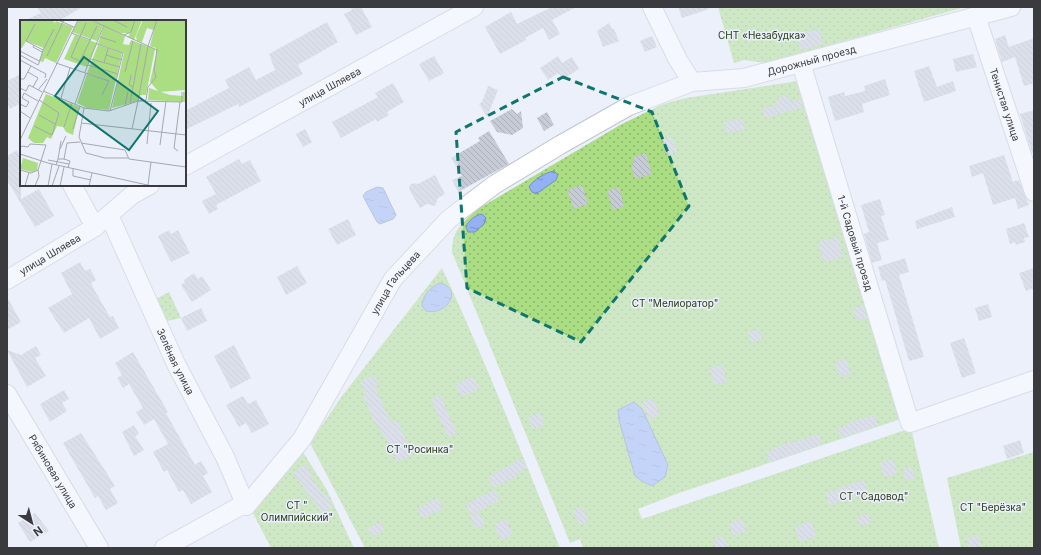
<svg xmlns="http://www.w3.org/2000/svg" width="1041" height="555" viewBox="0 0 1041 555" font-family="Inter,sans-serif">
  <defs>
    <pattern id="garden-dots" width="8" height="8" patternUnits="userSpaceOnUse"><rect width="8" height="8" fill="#abdd83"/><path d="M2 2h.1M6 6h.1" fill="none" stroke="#8cb46d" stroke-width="1.8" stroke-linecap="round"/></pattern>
    <pattern id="water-ripples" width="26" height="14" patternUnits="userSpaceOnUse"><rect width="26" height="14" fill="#95b1f5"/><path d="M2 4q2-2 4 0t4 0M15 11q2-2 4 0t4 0" fill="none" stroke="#7b91c8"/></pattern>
    <pattern id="building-back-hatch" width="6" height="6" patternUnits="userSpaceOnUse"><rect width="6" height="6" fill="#c6cbd6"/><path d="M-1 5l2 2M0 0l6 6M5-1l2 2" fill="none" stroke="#abafb9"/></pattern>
  </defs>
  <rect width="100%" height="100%" fill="#ebf0fb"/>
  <path fill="url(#garden-dots)" d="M718 7H965L766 63 744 60 734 63Z
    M798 81 901 419 679 493 638 509 642 519 911 428 939 548H583L580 539 570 543 452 252C452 229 462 224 478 209L620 125 663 104 686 98Z
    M442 268C485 360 522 454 560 548H365L310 443 342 396Z
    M169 292 181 318 167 321 156 299Z
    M301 449 327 490 354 548H271L251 509Z
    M1034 452V548H961L947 478Z"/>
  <path fill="url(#water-ripples)" stroke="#798ebe" d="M554 171 558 175 556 180 536 194 532 192 529 187C533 180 546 172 554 171Z
    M377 187 383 188 396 215 393 219 380 224 377 222 363 196 366 192Z
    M482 214 486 218 484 224 475 232H468L466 227C468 221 475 215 482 214Z
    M440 283C464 289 447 316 426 311L422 306C422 296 431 286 440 283Z
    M634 402 642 409 668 465 665 477 652 486 642 481 635 476 619 420 618 410Z"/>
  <path fill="url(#building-back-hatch)" d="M37 7H82L59 21H23L41 13Z
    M350 7H361L372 27 356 35 344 14 352 10Z
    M552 7H576L552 20 560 34 549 40 543 28 525 38 526 40 500 54 485 27 511 12 517 24Z
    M678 7H708L709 9 682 18Z
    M327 22 338 42 298 65 303 74 239 107 238 104 185 130V111L229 88 225 80 249 67 256 80 275 70 269 54Z
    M609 23 612 29H614L619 41 603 47 597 31Z
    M819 29 823 44 800 50 796 35Z
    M1005 35 1009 47 1034 38V83L1024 86 1015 57 1002 62 995 39Z
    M652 36 657 47 645 52 640 41Z
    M973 54 977 67 956 72 953 59Z
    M434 56 444 73 429 81 419 64Z
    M558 56 562 63 572 57 579 69 563 79 558 73 548 80 540 68Z
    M929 66 937 87 953 81 956 91 924 102 914 71Z
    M21 74V103L10 109 7 102V81Z
    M885 79 890 95 862 104 864 112 835 121 828 97 844 92 845 96 865 91 864 86Z
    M393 83 404 102 387 112 389 115 377 122 376 119 341 138 332 122 378 97 375 93Z
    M488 86 498 90 487 117 479 104 482 102Z
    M788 95 790 102 801 99 803 107 765 118 762 108 777 105 776 99Z
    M512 109 517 114 521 111 523 128 512 135 497 132 490 121Z
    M1034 110V152L1032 153 1020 114Z
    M547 112 554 125 544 131 537 118Z
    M742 119 745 129 726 133 724 122Z
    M305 129 312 142 303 147 296 134Z
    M489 131 509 164 458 192 452 180 462 176 451 158 480 141 478 138Z
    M672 137 677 152 667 155 662 140Z
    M17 150 21 157V199L39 189 54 216 35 227 7 180V156Z
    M646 153 652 174 635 179 631 164 634 163 633 157Z
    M1004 155 1013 182 1019 180 1029 205 1018 209 1015 198 993 205 983 173 972 177 969 166Z
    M239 159 242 164 250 160 261 181 216 205 218 209 209 214 202 201 216 194 206 177Z
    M435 175 445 194 438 198 435 206 427 204 420 208 409 189 410 185 414 183 418 184Z
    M582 185 588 204 574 209 567 190Z
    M619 187 624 206 613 210 607 191Z
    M880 199 885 215 881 216 889 240 877 243 882 260 872 263 864 234 869 232 861 205Z
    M952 207 955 217 917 229 915 221Z
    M348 219 356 235 337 245 328 229Z
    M1024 223 1029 237 1024 238 1025 242 1016 245 1015 242 1010 244 1006 229Z
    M169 230 171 234 178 230 190 253 171 262 158 236Z
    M838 237 843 257 824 262 818 242Z
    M905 258 909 272 899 275 924 357 909 361 885 280 882 281 878 267Z
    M80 262 85 271 90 269 96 280 91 283 95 291 110 317 113 316 119 328 100 339 89 318 64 333 48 308 72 294 61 273Z
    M297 266 307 283 286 295 277 277Z
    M1034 268V288L1026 291 1019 273Z
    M194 273 198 279 202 276 211 290 192 302 181 285 185 282 184 280Z
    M7 297 21 322 7 330Z
    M988 304 992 317 979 321 975 308Z
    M863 305 867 318 857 321 853 308Z
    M201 308 207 321 187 331 181 318Z
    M759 329 762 339 751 343 748 332Z
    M964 338 976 373 962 378 950 343Z
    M234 345 251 378 231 389 214 356Z
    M36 346 41 355 35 358 46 376 27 387 7 350 21 355Z
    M133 352 168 412 166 413 195 465 201 461 208 473 203 476 212 492 191 504 183 490 179 492 167 470 164 472 153 452 168 444 154 419 144 425 136 412 143 408 129 384 123 388 117 378 122 375 115 363Z
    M846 359 851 374 840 377 835 362Z
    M722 365 727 382 715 385 710 368Z
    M374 375 379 385 375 387 391 423 397 420 413 455 397 462 385 436 384 437 378 425 376 426 363 396 366 395 360 382Z
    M473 376 479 389 461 397 455 384Z
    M64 390 69 399 62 403 67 411 50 422 40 404Z
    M440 395 457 433 448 437 431 399Z
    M243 396 248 404 256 400 269 424 252 433 246 423 239 427 226 405Z
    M652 398 660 414 650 420 641 403Z
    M541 413 544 426 531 429 529 416Z
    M875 415 878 426 841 438 837 429 848 425 847 423Z
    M134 425 139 434 135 436 144 450 134 456 122 432Z
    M81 433 115 486 110 489 118 503 106 510 98 496 95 498 63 443Z
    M819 434 822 444 770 463 766 452 791 441V443Z
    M1020 440 1024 453 1007 459 1003 446Z
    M522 458 527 468 517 473 518 476 493 488 488 477Z
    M893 459 897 474 884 477 880 463Z
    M305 464 313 474 310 476 323 494 325 493 333 507 322 513 293 473Z
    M913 467 915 478 906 481 903 470Z
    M864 480 868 493 829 505 826 493Z
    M495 490 500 500 471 515 466 504Z
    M437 498 443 509 422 518 417 509Z
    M583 507 588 522 579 525 573 510Z
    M479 512 485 525 476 529 470 516Z
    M35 513 49 531 30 542 18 523Z
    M868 514 871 523 860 526 857 517Z
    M506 519 513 535 501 540 494 525Z
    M742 519 746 531 733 536 729 523Z
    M811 521 816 536 800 542 795 527Z
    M381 522 385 530 372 537 368 528Z
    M978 535 981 546 969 548 966 539Z
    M724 536 728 548H717L714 539Z"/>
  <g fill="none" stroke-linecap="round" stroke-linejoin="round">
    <g stroke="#bfc4cf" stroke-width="20">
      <g id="minor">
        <path id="s1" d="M652 7 678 60 692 82 744 78 1011 7"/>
        <path id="s2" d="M976 16 1034 192"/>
        <path id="s3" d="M801 63 910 423 1034 380"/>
        <path id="s4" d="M185 166 474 7"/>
        <path d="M72 185 95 227"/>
        <path id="s5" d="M109 215 176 364 225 457 246 506"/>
        <path id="s6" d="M7 280 95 227 132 195 150 185"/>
        <path id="s7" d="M7 394 99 548"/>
        <path id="s8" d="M164 548 244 504 246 506 302 439 393 279 449 219 494 185 560 145 629 106 692 82"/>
      </g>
    </g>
    <use href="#minor" stroke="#fff" stroke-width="18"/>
  </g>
  <path d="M0 0H1041V555H0ZM563 77 652 112 689 206 581 342 467 288 456 132Z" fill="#ebf0fb" fill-opacity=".55" fill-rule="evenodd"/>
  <path fill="none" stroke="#0f766e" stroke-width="3" stroke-dasharray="8 5" stroke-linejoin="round" d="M563 77 652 112 689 206 581 342 467 288 456 132Z"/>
  <g text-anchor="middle" stroke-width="3" stroke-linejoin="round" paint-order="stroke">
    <g font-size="10" fill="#283b17" stroke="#ebf0fb">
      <text x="762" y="39">СНТ «Незабудка»</text>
      <text x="675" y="307">СТ "Мелиоратор"</text>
      <text x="420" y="453">СТ "Росинка"</text>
      <text x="874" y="500">СТ "Садовод"</text>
      <text x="297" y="509">СТ "<tspan x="297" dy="12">Олимпийский"</tspan></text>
      <text x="993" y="511">СТ "Берёзка"</text>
    </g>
    <g font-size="10" fill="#393b3f" stroke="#ebf0fb">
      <text dy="4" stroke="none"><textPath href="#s1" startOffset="207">Дорожный проезд</textPath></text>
      <text dy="4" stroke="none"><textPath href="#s4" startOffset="165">улица Шляева</textPath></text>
      <text dy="4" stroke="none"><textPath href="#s2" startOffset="93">Тенистая улица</textPath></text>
      <text dy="4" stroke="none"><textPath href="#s3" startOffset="188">1-й Садовый проезд</textPath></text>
      <text dy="4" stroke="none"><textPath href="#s6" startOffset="50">улица Шляева</textPath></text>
      <text dy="4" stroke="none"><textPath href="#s8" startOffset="364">улица Гальцева</textPath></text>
      <text dy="4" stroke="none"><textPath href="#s5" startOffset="161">Зелёная улица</textPath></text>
      <text dy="4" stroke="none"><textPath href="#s7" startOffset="90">Рябиновая улица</textPath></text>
    </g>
  </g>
  <g transform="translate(20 20)">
    <rect width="166" height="166" fill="#ebf0fb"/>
    <path d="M3 138 18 143 17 150 12 152 0 149Z" fill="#abdd83"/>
    <path d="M123 0H166V70L139 72 130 62 136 35V28L130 26 134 10 127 8 122 22 117 21 116 16Z" fill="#abdd83"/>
    <path d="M1 0 33 1 35 3 36 1 53 7 36 43 25 38 23 42 19 41 24 28 6 21 2 28 0 27ZM58 0H69L83 5 77 21 52 12ZM72 0H122L114 20 108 17 110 13H101ZM84 5 105 16 103 24 109 25 111 20 135 29 126 75H120L118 81 92 88 104 33 78 24ZM55 15 77 23 67 47 44 39ZM78 25 102 33 89 90 67 88 57 83 67 54 90 61 67 53ZM129 68 150 75 163 76V72L166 71V82L128 80ZM26 74 59 87 53 115 46 112 43 107 37 106 31 119 27 117 23 123H14L8 118Z" fill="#abdd83"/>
    <path fill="none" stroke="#a4a8b0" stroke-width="1" d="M28 0H38L54 7M71 0 104 15 111 12 115 0M93 0 107 7M66 3 51 37 60 41 77 6M51 13 71 20M104 15 137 30 134 50 136 57 128 67 126 80 118 81 112 109M80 17 96 22M77 24 103 33 96 61M14 25 13 27 22 32M23 30 34 9M0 31 19 41M0 35 18 45 19 43 23 30 6 21 15 4M86 35 102 40M27 36 44 0M71 39 100 47M0 40 26 54 25 58M36 43 89 61 82 75M84 43 88 28M68 45 98 54M8 52 18 58 13 67 22 72M65 52 84 5M105 52 113 21M111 55 109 65 113 67M0 59H4L11 46M0 68 6 71 9 65 13 67M18 70 27 59M23 71 64 88 59 117 66 133 85 138H108M41 78 50 48M118 81 128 26 137 0M110 83 121 24M0 84 6 87 9 82 2 78 4 73 18 81M55 84 66 53M105 86 108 71M64 88 89 91 118 81 162 82V72M0 91 10 98M90 91 98 60M19 95 35 104M61 103 166 115M14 106 32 115 39 93 19 80M44 107 52 83M53 109 60 86M0 120 58 0M61 123 105 130 109 139 166 147M127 124 131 83M140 125 146 81M0 128 2 126 8 127 10 124 26 125 18 150 11 153 0 150M40 129 46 116M158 131 154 128 160 82M0 134 28 143 132 166M38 139 41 121M44 139 47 123 60 122M28 140 49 144M36 145 38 139H44L50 141 48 148M53 149V156L71 160M128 165 131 142M5 166 9 152M15 166 19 156 18 150M28 166 32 144M32 166 39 146M40 166 44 147M69 166 72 153"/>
    <path fill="#0f766e" fill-opacity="0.15" stroke="#0f766e" stroke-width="2" d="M64 37 138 91 109 130 35 76Z"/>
    <rect width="166" height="166" fill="none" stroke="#393b3f" stroke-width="2"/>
  </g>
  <rect width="1041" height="555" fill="none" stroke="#393b3f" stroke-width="16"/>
  <g transform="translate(32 523) rotate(144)" stroke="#ebf0fb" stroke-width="3" paint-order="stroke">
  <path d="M0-3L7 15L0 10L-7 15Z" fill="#393b3f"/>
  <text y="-6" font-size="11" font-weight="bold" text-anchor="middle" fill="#393b3f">N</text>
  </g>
</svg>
